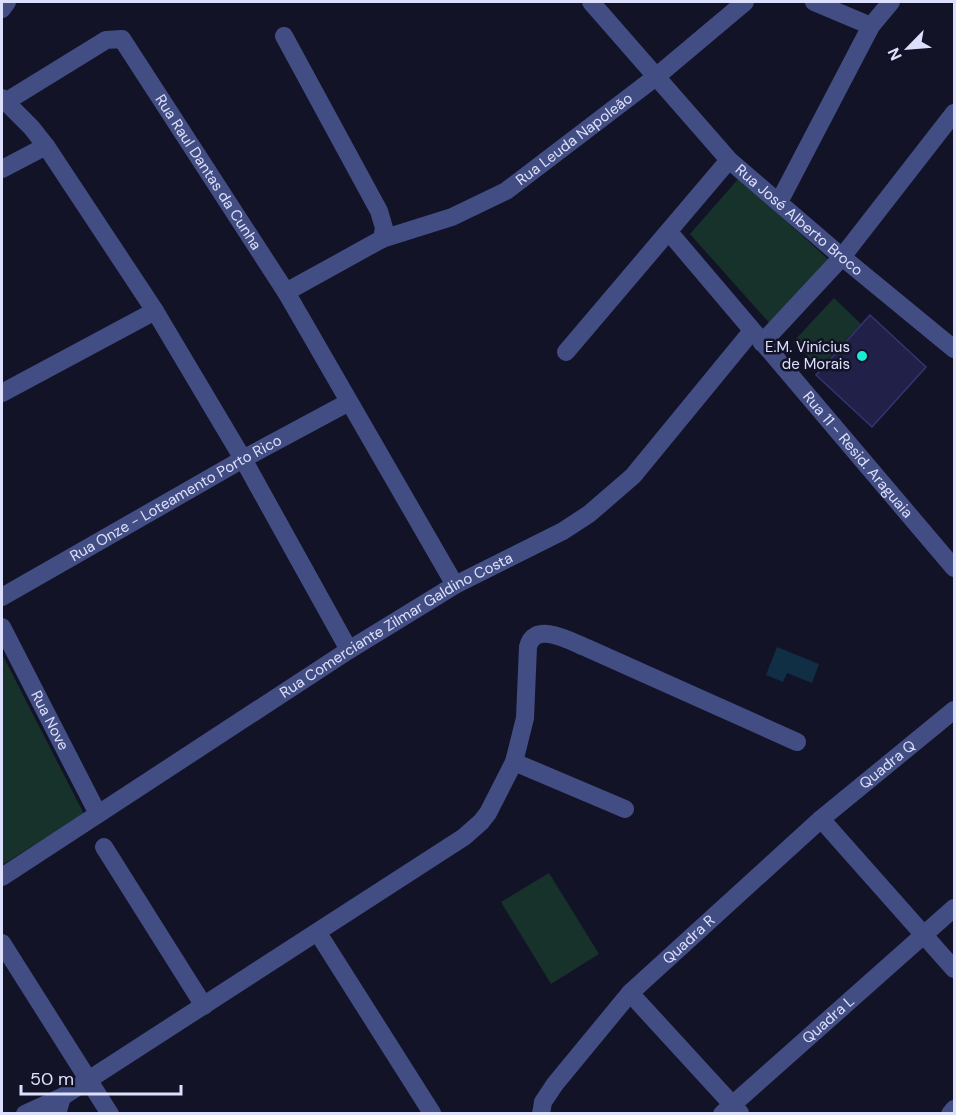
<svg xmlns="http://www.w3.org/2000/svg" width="956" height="1115" viewBox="0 0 956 1115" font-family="'DM Sans',sans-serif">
  <rect width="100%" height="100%" fill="#131328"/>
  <path fill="#16322b" d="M739 178 830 261 773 327 690 234Z
    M834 298 861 324 820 368 793 342Z
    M2 654 84 814 2 865Z
    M549 873 599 954 551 984 501 902Z"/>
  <path fill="#102e44" d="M777 647 819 664 812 683 787 673 783 682 766 675Z"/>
  <path fill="#202048" stroke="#343572" stroke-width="1.5" d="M870 315 926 367 872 427 816 375Z"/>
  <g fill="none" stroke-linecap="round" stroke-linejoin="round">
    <g stroke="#424d83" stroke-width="18">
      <path id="s1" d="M591 2 729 160 842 257 954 349"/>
      <path d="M814 2 871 26"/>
      <path d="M2 9 7 2"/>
      <path d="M284 36 379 211 384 228 382 239 286 292"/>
      <path d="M2 98 31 127 46 146 155 311 243 459 349 650"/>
      <path id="s2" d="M7 101 106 40 122 39 286 292 455 585"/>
      <path d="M2 169 46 146"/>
      <path d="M779 202 871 26 891 2"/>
      <path id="s3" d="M669 232 954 568"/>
      <path id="s4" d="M382 239 452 217 506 191 657 76 745 2"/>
      <path d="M762 343 842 257 954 113"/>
      <path d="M566 352 729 160"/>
      <path d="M2 393 155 311"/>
      <path id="s5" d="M2 597 243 459 349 402"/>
      <path id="s6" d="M2 627 98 814"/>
      <path d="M514 762 625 809"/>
      <path d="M821 819 954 969"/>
      <path d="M104 847 204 1006"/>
      <path id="s7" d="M2 877 349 650 455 585 563 531 589 514 633 476 752 331"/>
      <path d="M318 933 432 1113"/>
      <path d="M2 943 110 1114"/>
      <path d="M630 993 740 1113"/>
      <path d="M62 1097 464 837 481 822 488 813 514 762 525 718 528 647C534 620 572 642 587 648L797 742"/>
      <path d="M25 1114 62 1097 57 1114"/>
      <path id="s8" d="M541 1114 543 1102 555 1084 630 993 821 819 954 710"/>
      <path id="s9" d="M722 1114 954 908"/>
      <path d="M950 1114 954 1109"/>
    </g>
  </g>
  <circle fill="#1aebd5" stroke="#131328" stroke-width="2" cx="862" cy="356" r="6"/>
  <g text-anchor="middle" stroke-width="5" stroke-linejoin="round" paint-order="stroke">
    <g font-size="15" fill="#dde0fc" stroke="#131328">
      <text dy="5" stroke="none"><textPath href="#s4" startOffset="219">Rua Leuda Napoleão</textPath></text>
      <text dy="5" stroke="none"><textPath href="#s2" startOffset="291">Rua Raul Dantas da Cunha</textPath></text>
      <text dy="5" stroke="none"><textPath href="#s1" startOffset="302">Rua José Alberto Broco</textPath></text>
      <text dy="5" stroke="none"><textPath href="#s3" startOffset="292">Rua 11 - Resid. Araguaia</textPath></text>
      <text dy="5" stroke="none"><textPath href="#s5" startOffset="200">Rua Onze - Loteamento Porto Rico</textPath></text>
      <text dy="5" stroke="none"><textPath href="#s7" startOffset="468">Rua Comerciante Zilmar Galdino Costa</textPath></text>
      <text dy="5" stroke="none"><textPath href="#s6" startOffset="105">Rua Nove</textPath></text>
      <text dy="5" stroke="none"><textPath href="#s8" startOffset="496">Quadra Q</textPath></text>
      <text dy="5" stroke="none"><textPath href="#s8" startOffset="231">Quadra R</textPath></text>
      <text dy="5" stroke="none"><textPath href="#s9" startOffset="142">Quadra L</textPath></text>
    </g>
    <g font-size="15" fill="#dde0fc" stroke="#131328" text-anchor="end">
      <text x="850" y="352">E.M. Vinícius<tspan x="850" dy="17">de Morais</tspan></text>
    </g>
  </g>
  <rect width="956" height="1115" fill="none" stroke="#dde0fc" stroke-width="6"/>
  <g transform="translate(908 48) rotate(245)" stroke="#131328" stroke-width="4.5" paint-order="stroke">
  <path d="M0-4.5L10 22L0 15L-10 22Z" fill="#dde0fc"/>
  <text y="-9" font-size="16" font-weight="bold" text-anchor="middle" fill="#dde0fc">N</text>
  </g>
  <path d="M21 1085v9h160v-9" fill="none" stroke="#dde0fc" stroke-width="3"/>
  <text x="30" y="1085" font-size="18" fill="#dde0fc" stroke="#131328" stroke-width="4.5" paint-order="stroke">50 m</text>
</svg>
